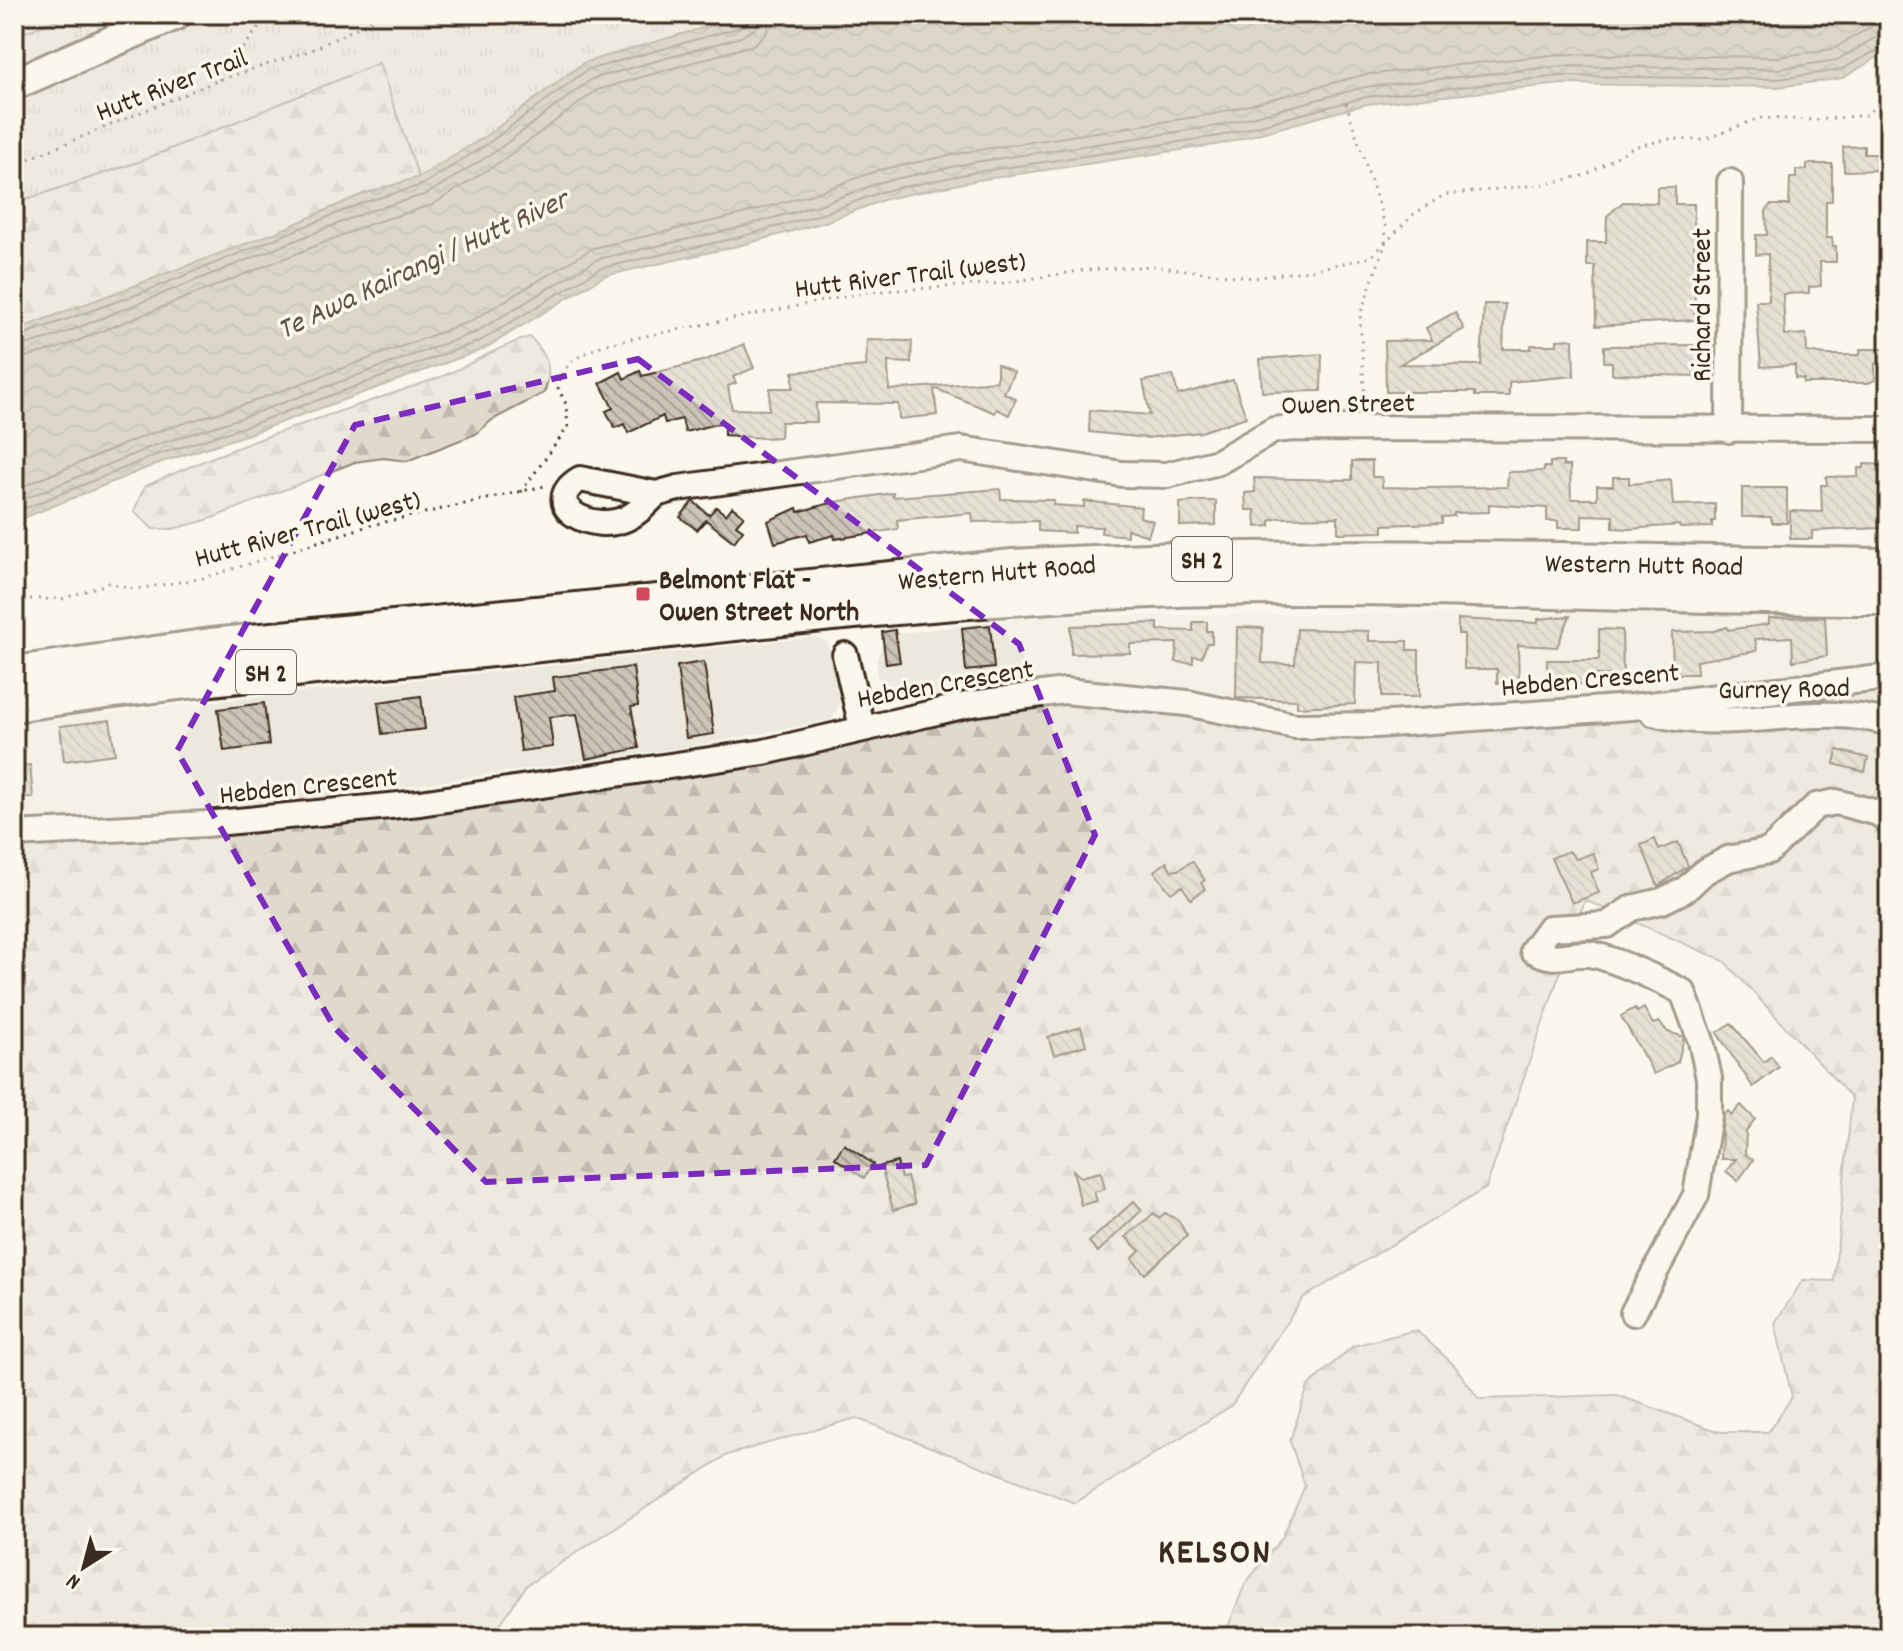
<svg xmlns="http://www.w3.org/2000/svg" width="1903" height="1651" viewBox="0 0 1903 1651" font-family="Dekko,sans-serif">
  <defs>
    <pattern id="forest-firs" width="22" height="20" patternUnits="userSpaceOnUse" patternTransform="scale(2)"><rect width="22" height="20" fill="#dfd9ce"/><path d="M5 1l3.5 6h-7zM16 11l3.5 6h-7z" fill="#c0bab0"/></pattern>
    <pattern id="park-tufts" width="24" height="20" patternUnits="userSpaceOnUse" patternTransform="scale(2)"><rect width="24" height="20" fill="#dfd9ce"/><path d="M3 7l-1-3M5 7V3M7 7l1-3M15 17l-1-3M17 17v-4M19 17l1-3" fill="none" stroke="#c0bab0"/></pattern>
    <pattern id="water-waves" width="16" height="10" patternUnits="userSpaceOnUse" patternTransform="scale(2)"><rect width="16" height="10" fill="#b6aea2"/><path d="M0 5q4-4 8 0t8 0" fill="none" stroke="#958e83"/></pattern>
    <pattern id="building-back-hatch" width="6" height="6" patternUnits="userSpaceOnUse" patternTransform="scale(2)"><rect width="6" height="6" fill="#ccc4b9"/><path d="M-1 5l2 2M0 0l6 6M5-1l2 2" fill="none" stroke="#a79f96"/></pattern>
  </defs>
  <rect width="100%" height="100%" fill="#fbf7ec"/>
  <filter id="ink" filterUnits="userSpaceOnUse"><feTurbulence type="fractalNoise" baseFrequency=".0125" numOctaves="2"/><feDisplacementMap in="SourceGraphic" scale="16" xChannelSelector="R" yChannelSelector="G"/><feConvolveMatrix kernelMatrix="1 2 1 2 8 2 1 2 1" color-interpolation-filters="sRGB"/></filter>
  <g filter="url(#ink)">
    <path fill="#ede8dd" d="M1889 610V669L1663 696 1388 714 1282 707 1137 682 1089 681 1005 684 897 702 877 676V659L885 635 1038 616Z
      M815 637 827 641 842 700 831 720 688 747 329 797 14 823V723Z"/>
    <path fill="url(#forest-firs)" stroke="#8d8276" stroke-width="2" d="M380 62 419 178 363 194 277 232 14 331V203L138 162Z
      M530 337C548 355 553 369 544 393L492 420 476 434 407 461 383 458 355 462 207 520 173 529H153L134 512 144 487C237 443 337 413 435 379 468 367 495 347 530 337Z
      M1889 680V1637H1224L1245 1584 1282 1538 1305 1486 1290 1441 1308 1386 1353 1346 1416 1330 1454 1365 1479 1399 1617 1395 1720 1432H1768L1792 1397 1775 1323 1803 1280 1834 1281 1852 1098 1724 961 1585 900 1486 1188 1303 1298 1231 1406 1075 1503 856 1418 727 1455 527 1585 491 1637H14V841L244 827 975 712 1064 704 1181 715 1296 731Z"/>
    <path fill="url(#park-tufts)" stroke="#8d8276" stroke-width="2" d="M14 14H148L14 70Z
      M202 14H750L486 136 419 178 379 63 138 162 14 203V97L179 27Z"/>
    <path fill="#dfd9ce" stroke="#8d8276" stroke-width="2" d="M14 14H73L14 36Z"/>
    <path fill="url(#water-waves)" stroke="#85796d" stroke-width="2" d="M750 14H1889V50L1843 78 1779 87 1563 84 1367 104 1221 144 978 180 886 199 825 222 738 246 604 276 484 349 249 434 159 463 14 522V331L277 232 363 194 419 177 486 136 583 63Z"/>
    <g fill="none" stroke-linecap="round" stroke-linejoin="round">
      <path stroke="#6c5f53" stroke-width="2" d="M14 338 149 290 365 202 422 185 490 142 587 70 737 28 747 23 749 14
        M14 348 57 336 369 211 427 194 496 151 592 79 741 37 756 28 759 14
        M14 360 62 347 373 223 432 205 503 160 597 90 753 45 767 33 771 14
        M14 490 149 434 240 406 471 321 593 248 731 217 816 193 879 170 972 151 1214 114 1363 75 1561 54 1777 57 1833 49 1872 26 1889 22
        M14 503 153 446 244 417 476 332 598 259 734 229 819 205 881 182 975 162 1217 126 1365 87 1562 66 1777 69 1837 60 1878 36 1889 34
        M14 513 156 455 247 426 480 341 601 268 736 238 822 214 884 191 976 172 1219 136 1366 97 1562 76 1778 79 1840 70 1889 44"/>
    </g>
    <path fill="url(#building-back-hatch)" stroke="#3b2a1e" stroke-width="2" d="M1864 146V154H1889V170L1844 171 1843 147Z
      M1807 164H1832V201H1826V238H1832L1833 246H1836V262H1820L1821 286 1809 287V293L1783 294 1785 335 1806 334 1807 352 1826 355H1860V349H1889V363L1875 364V380L1868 383H1803L1804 379 1795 378V365L1761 367 1756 301H1769L1768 254 1756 255V235H1767L1766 211 1770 205H1789L1790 178H1796V170H1807Z
      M1657 187H1675V204H1694L1695 320 1596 326 1595 266H1587V242H1606L1607 216 1623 202 1657 203Z
      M1484 304H1505L1503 349H1531V345H1557V340L1573 339 1574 376 1509 382V396H1475V392H1386L1385 341 1432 340 1426 328 1455 312 1464 329 1400 364 1481 365Z
      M867 340 912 341 911 363 888 362 889 390 997 381V364L1014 372 1004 393 1016 399 1009 415 997 409 995 413 934 388 937 415 899 419 898 404 816 403 817 422H781L780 437 763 438 724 435V422L685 432 682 419 665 423 663 416 628 433 624 424 615 428 606 411 613 408 600 383 621 372 624 379 640 371 642 376 706 360 744 344 754 368 733 377 736 383 728 386 732 409 769 410 770 388H793V372L866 366Z
      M1700 345V376L1612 374V362H1604V346Z
      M1322 354 1321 391 1262 392 1260 359Z
      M1173 375 1178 395 1233 380 1246 417 1201 432 1147 438 1089 432 1090 410 1150 415 1143 381Z
      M1352 461H1372V477H1382V487L1423 488 1507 487 1508 472 1544 471V467H1550V462H1563V466H1570L1571 499H1597V486H1613V477H1629V484L1671 480 1673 505 1715 504V521H1712V527L1680 528 1679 525 1630 529 1613 528V516L1582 515V528H1558V521H1547V508L1489 504V512L1454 513V516L1442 517V523L1383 525V532L1338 533V517L1278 518 1270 521V526L1256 527 1255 510H1246L1245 493 1255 492 1254 478 1352 480Z
      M1864 464 1889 465 1881 528 1812 531V539H1790V511L1822 512 1821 485H1827L1826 477 1858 476V468H1864Z
      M1742 488H1787V523H1772L1771 517H1742Z
      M1000 489 1001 499 1054 500 1053 505 1084 507V501L1141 507 1140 517 1153 521 1148 536 1127 529V536L1101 533 1102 527 1074 526V533L1038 531V521L973 522 972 513 897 520 898 529 835 539 834 535 809 542 807 534 775 543 768 521 797 508 798 512 834 502 893 493V497Z
      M693 501 709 515 716 507 726 515 732 507 744 516 736 525 743 530 734 542 706 520 697 530 680 517Z
      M1198 501H1216V525L1180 526V503Z
      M1570 616 1557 647 1518 645 1519 683H1497V669H1464V634H1458V619L1538 623V619Z
      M1825 617 1827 656 1793 661 1792 637 1755 639 1757 651 1696 661 1697 674H1673L1672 632 1714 631 1727 627 1728 630 1769 624V618Z
      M1193 622H1207V631H1212V643H1207L1202 657 1193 656V663L1176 662 1177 643 1130 644V653L1071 654V626L1158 623V630L1193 631Z
      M990 625 994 668 966 671 962 628Z
      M1237 627 1263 628 1262 663 1295 664 1297 629 1369 631V641H1407V650H1419V697H1382V663L1356 662 1355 704 1297 707V700L1236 698Z
      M1599 629 1622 630 1623 675H1587V684H1547V660H1599Z
      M895 630 900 662 886 664 882 632Z
      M704 662 714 734 686 738 677 666Z
      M633 667 638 706 631 707 639 748 586 759 577 714 549 717 553 747 521 751 513 697 555 691 553 677Z
      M421 696 425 729 382 734 378 702Z
      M264 703 269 745 224 751 218 709Z
      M110 720 115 754 64 761 60 726Z
      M1837 750 1868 758 1865 772 1834 764Z
      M30 765 33 797 14 799V767Z
      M1655 839 1659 850 1678 842 1688 866 1658 886 1641 845Z
      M1569 851 1576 859 1593 853 1599 869 1591 872 1599 893 1572 903 1551 858Z
      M1192 861 1205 880 1201 883 1205 889 1191 899 1182 886 1171 893 1154 871 1167 862 1172 871 1178 870Z
      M1635 1008 1637 1012 1644 1008 1653 1024 1659 1022 1668 1032 1684 1037 1678 1062 1654 1074 1621 1016Z
      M1731 1023 1764 1062 1771 1056 1779 1067 1753 1087 1717 1033Z
      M1081 1027 1086 1045 1054 1055 1048 1037Z
      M1741 1105 1755 1119 1746 1131 1745 1154 1753 1160 1738 1181 1726 1171 1736 1159H1721L1722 1128 1724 1114 1728 1111 1732 1115Z
      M844 1144 873 1164 864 1178 835 1158Z
      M897 1162 901 1178 907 1177 915 1204 893 1210 881 1166Z
      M1073 1170 1080 1177 1101 1172 1105 1189 1094 1192 1097 1201 1081 1205Z
      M1134 1201 1142 1210 1098 1252 1089 1242Z
      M1154 1213 1159 1218 1165 1213 1179 1221 1187 1236 1145 1274 1132 1259 1140 1251 1126 1237Z"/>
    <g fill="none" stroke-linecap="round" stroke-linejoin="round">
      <g stroke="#3b2a1e" stroke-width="30">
        <path id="minor" d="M1729 430 1730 182
          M656 494C647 503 638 513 627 518 593 535 537 505 580 479L656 494 678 488 961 449 1122 474 1167 475 1218 462 1274 430 1294 428 1889 429
          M845 655 862 727
          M1653 713C1730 735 1813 700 1889 723
          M14 834 206 824 420 803 764 752 971 704 1064 691 1187 703 1295 726 1375 725 1632 707 1889 677
          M1633 1313 1696 1195 1709 1115V1078L1701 1041 1683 992C1662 981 1609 956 1588 954 1563 953 1557 963 1533 950L1549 928 1607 925 1632 908 1662 901 1686 889 1704 872 1728 859 1769 851 1816 806 1836 802 1878 813 1889 822"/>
      </g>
      <g stroke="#3b2a1e" stroke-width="36">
        <path id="major" d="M14 84 176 14"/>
      </g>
      <g stroke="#3b2a1e" stroke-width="40">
        <path id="highway" d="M14 674 211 646 1013 567C1305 550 1597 562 1889 566
          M14 704C182 678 352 664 521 646 730 624 941 598 1152 590 1397 580 1643 598 1889 597"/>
      </g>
      <path stroke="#3b2a1e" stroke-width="3" stroke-dasharray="2 6" stroke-linecap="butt" d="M219 80 269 14
        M1346 103 1386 228 1385 245 1360 315 1365 408
        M14 165 219 80 312 50 385 14
        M521 492 568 427 566 404 557 386C565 360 582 354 606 344L868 292 1004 283 1085 270 1152 266 1254 278 1316 269 1371 257 1414 214 1444 195 1546 184 1586 175 1633 147 1668 139 1704 140 1759 118 1818 120 1865 115 1889 96
        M14 599H62L109 583 136 589 204 578 371 525 549 485"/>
      <use href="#minor" stroke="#fbf7ec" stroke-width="24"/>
      <use href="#major" stroke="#fbf7ec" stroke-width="30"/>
      <use href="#highway" stroke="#fbf7ec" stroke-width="34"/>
    </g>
  </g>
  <path d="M0 0H1903V1651H0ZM638 359 1019 644 1095 835 926 1165 486 1182 334 1027 177 751 355 425Z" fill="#fbf7ec" fill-opacity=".55" fill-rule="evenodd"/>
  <path fill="none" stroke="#7b2cbf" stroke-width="6" stroke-dasharray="16 10" stroke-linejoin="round" d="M638 359 1019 644 1095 835 926 1165 486 1182 334 1027 177 751 355 425Z"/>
  <rect fill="#d1495b" stroke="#fbf7ec" stroke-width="3" x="635" y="586" width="16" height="16" rx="4"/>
  <g text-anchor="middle" stroke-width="7" stroke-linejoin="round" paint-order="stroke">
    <g fill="#fbf7ec" stroke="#75685c" stroke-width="2">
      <rect x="1172" y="537" width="60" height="44" rx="6"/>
      <rect x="236" y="650" width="60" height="44" rx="6"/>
    </g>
    <g font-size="26" font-weight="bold" fill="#3b2a1e">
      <text x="1202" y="568">SH 2</text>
      <text x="266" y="681">SH 2</text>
    </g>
    <g font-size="28" fill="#3b2a1e" stroke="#fbf7ec">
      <text transform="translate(171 83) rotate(-21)" y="10">Hutt River Trail</text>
      <text transform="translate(910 273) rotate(-7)" y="10">Hutt River Trail (west)</text>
      <text transform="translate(1700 305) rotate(-90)" y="10">Richard Street</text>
      <text transform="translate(1348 402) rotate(-1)" y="10">Owen Street</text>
      <text transform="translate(307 527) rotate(-15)" y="10">Hutt River Trail (west)</text>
      <text transform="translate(1644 563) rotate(1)" y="10">Western Hutt Road</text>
      <text transform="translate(997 571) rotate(-5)" y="10">Western Hutt Road</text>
      <text transform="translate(1590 678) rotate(-5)" y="10">Hebden Crescent</text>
      <text transform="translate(945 682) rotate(-10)" y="10">Hebden Crescent</text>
      <text transform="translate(1784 687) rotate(-1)" y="10">Gurney Road</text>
      <text transform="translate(308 784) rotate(-6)" y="10">Hebden Crescent</text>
    </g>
    <g font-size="28" font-weight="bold" fill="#3b2a1e" stroke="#fbf7ec" text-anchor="start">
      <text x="659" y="588">Belmont Flat -<tspan x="659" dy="32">Owen Street North</tspan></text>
    </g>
    <g font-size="30" font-style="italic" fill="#605246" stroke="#fbf7ec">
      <text transform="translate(422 263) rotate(-25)" y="10">Te Awa Kairangi / Hutt River</text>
    </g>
    <g font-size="36" font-weight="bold" letter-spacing="2" fill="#3b2a1e" stroke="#fbf7ec">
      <text x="1215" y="1562">KELSON</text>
    </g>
  </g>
  <rect width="1903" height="1651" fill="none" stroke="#fbf7ec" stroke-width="48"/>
  <rect x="24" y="24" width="1855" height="1603" fill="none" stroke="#3b2a1e" stroke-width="3" filter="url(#ink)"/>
  <g transform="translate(84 1567) rotate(216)" stroke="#fbf7ec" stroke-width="6" paint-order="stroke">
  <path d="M0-6L14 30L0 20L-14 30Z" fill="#3b2a1e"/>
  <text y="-12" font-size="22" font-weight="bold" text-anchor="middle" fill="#3b2a1e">N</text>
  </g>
</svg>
